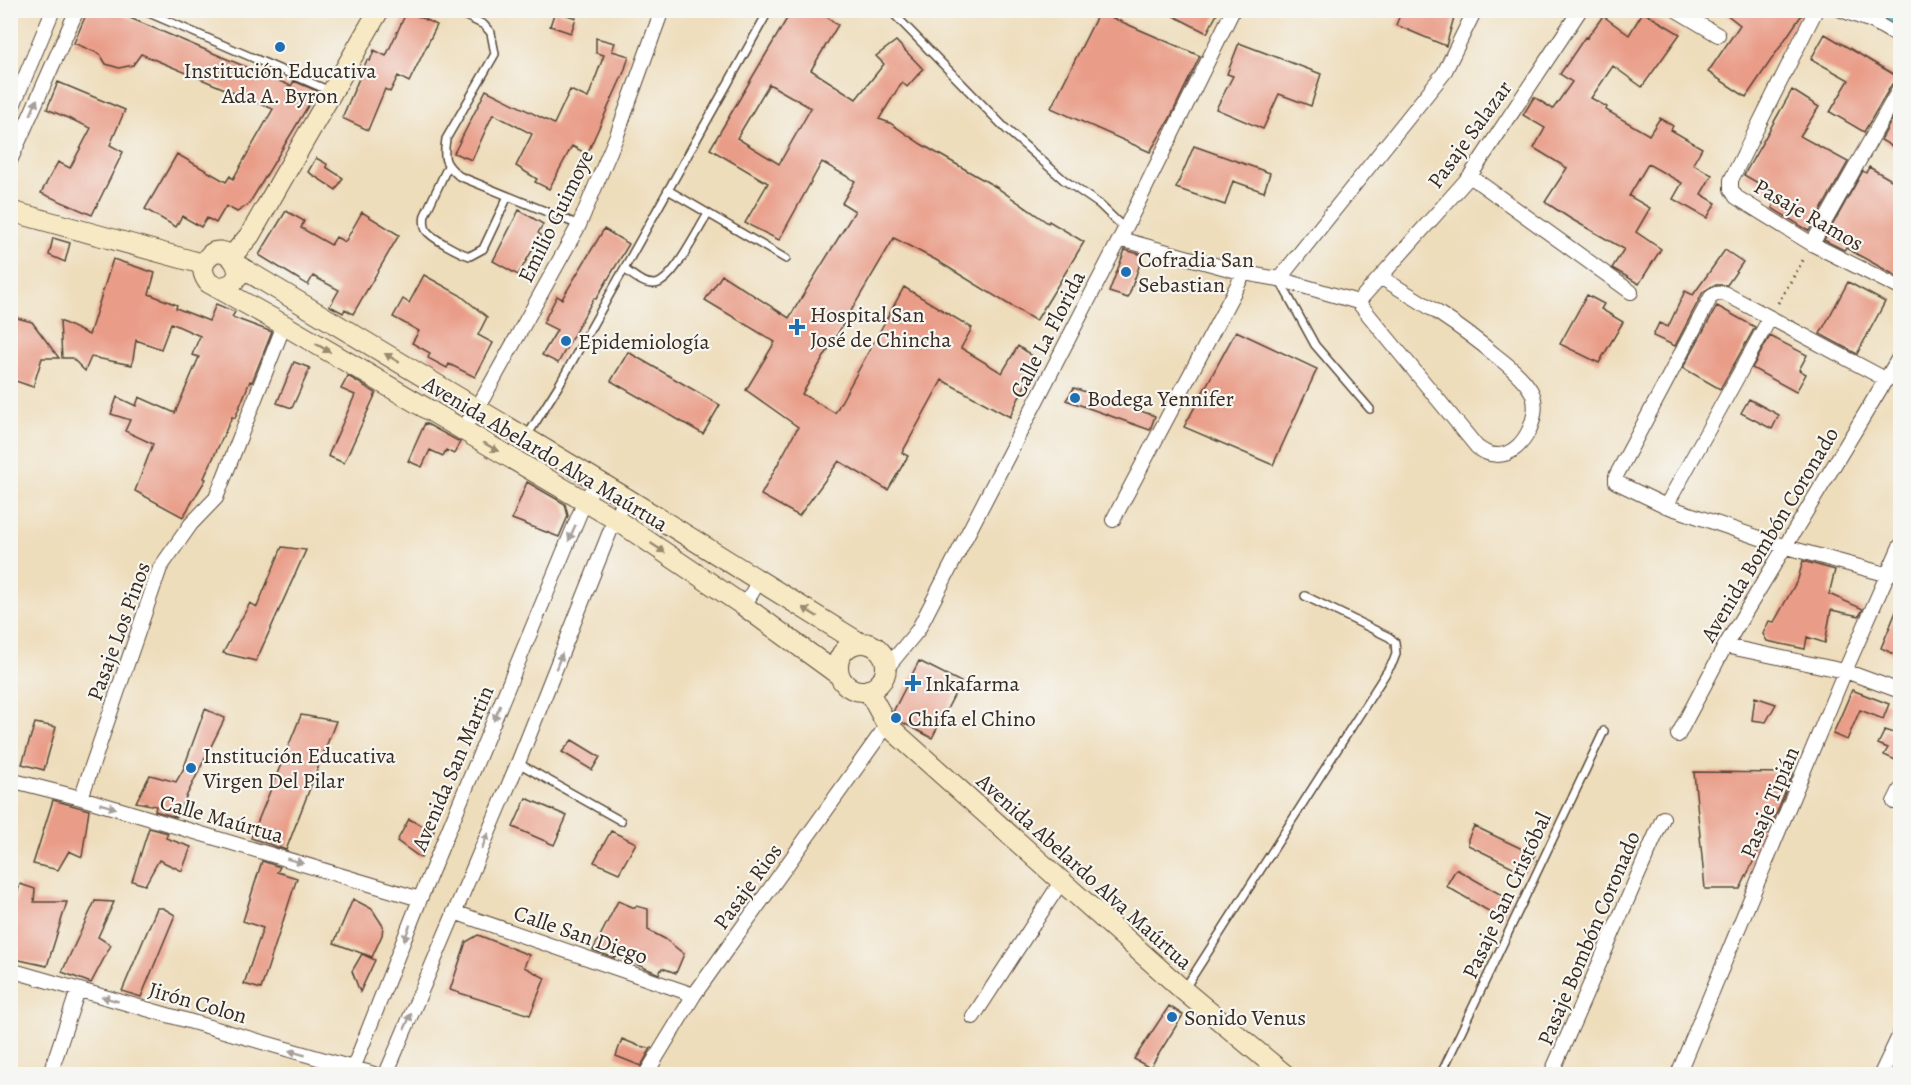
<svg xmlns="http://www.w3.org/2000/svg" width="1911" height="1085" viewBox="0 0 1911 1085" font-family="Alegreya,serif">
  <rect width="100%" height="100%" fill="#f6f6f2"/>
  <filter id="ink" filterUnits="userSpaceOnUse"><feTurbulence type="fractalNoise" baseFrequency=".0167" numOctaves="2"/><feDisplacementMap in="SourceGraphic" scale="12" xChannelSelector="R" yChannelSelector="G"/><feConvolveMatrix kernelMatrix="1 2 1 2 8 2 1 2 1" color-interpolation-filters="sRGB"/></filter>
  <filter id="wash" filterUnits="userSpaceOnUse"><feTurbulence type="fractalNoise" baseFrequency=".008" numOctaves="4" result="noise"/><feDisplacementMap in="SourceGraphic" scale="24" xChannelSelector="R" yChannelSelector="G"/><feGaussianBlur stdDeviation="1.35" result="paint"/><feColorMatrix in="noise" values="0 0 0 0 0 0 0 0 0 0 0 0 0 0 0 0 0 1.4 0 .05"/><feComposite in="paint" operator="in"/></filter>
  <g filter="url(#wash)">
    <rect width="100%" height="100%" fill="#edb"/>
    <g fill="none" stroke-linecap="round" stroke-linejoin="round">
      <path stroke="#40acbe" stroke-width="20" d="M1883 10 1900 21"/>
    </g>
    <g id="blocks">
      <path fill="#e99c87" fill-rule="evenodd" d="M88 10H111L291 86 294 81 317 91 249 204 237 212 226 206 216 223 207 218 201 227 182 216 176 227 145 209 177 154 226 182 230 176 233 179 273 109 141 54 133 65 119 68 106 64 100 54 74 43Z
        M792 10H817L838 25 811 70 856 99 884 64 876 56 896 41 923 69 907 87 902 82 879 119 890 123 921 144 996 187 1048 223 1049 221 1084 242 1036 321 936 260 894 238 802 394 835 413 904 287 972 328 961 348 1002 373 1018 346 1037 359 1010 417 942 380 902 453 908 456 888 490 839 461 799 516 761 495 798 427 746 390 775 342 705 300 722 275 789 318 855 211 842 203 855 181 822 162 779 240 745 223 768 183 710 149ZM769 84 811 108 779 164 737 138Z
        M1162 10H1219L1207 33Z
        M1402 10H1456L1446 46 1396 25Z
        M1721 10H1805L1746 97 1708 72 1740 25Z
        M407 11 437 25 409 82 398 76 390 92 385 89 368 130 342 118 367 60 370 61 374 50 386 56Z
        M555 11 576 18 571 33 550 26Z
        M1099 12 1200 56 1169 120 1150 152 1051 108Z
        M1643 12 1680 34 1642 87 1613 66 1591 98 1607 107 1606 110 1649 135 1660 118 1673 126 1671 130 1702 148 1693 164 1712 175 1701 194 1716 203 1707 218 1673 199 1682 183 1648 164 1629 196 1650 208 1636 232 1661 249 1639 284 1612 268 1624 249 1571 219 1545 202 1567 168 1534 148 1545 128 1523 115 1534 97 1553 109 1572 82 1560 74 1585 37 1587 38 1603 16 1629 35Z
        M1825 34 1900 78 1892 84 1864 132 1830 112 1849 80 1811 59Z
        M596 38 615 43 612 51 629 56 624 72 587 154 572 146 549 189 535 182 537 179 516 166 532 134 493 114 472 160 454 153 486 90 554 124 570 90 588 98 604 55 596 53Z
        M1239 43 1321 74 1311 106 1279 94 1263 129 1216 109 1233 76 1227 74Z
        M58 82 125 110 110 145 123 152 92 215 41 193 58 162 70 168 91 128 47 109Z
        M1792 90 1819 107 1800 136 1848 162 1809 231 1772 208 1779 195 1744 175Z
        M1900 105V151L1881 140Z
        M1194 146 1270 173 1264 192 1233 181 1225 205 1176 188Z
        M316 158 327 164 326 167 343 178 336 190 308 172Z
        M1869 167 1900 185V278L1846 248 1844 250 1824 240 1863 171 1866 173Z
        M519 210 543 224 538 233 541 235 518 275 493 261Z
        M286 211 304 221 301 228 331 245 336 237 345 242 362 212 399 235 353 314 345 309 343 313 330 306 339 290 313 276 308 285 259 255Z
        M604 229 629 244 596 299 594 298 558 363 542 355 557 330 543 323 557 296 562 299Z
        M53 238 70 243 65 262 49 255Z
        M1125 250 1143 255 1128 298 1109 292Z
        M1725 250 1743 262 1727 285H1714L1703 292 1675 346 1653 336 1659 323 1668 327 1685 291 1693 295Z
        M113 259 155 273 149 294 177 305 176 308 209 321 216 304 235 312 232 317 272 332 252 382 250 381 235 418 232 417 204 478 206 479 183 517 135 491 153 444 125 431 130 420 111 414 117 397 136 406 139 397 175 413 199 357 192 355 200 336 171 323 161 349 136 340 132 365 91 357 85 371 72 358H62L60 321 89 335Z
        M424 275 460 295 487 317 478 335 493 343 475 377 449 364 447 368 428 358 430 353 412 343 419 331 393 317 403 299 409 303Z
        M1848 282 1885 302 1857 354 1820 334Z
        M1587 295 1604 304 1601 309 1623 322 1599 363 1560 344Z
        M1717 306 1755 327 1720 389 1683 368Z
        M10 316 32 322 59 358H42L33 387 10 379Z
        M1236 331 1317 369 1273 465 1184 427Z
        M1770 336 1807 355 1799 370 1806 374 1796 392 1752 368Z
        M628 352 720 405 703 434 611 381Z
        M294 362 310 368 292 408 277 403Z
        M348 376 376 393 344 463 328 456 355 395 341 389Z
        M1074 388 1155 416 1150 430 1066 400Z
        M1749 399 1779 415 1772 429 1741 413Z
        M425 423 460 442 454 454 446 450 443 456 430 450 422 467 408 461Z
        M527 482 565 504 568 516 559 537 512 519Z
        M282 547 306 550 256 661 223 653 250 603 257 607Z
        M1803 561 1835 570 1829 594 1863 609 1859 616 1831 610 1825 643 1807 637 1805 649 1767 641 1763 634 1769 621 1774 622 1798 579Z
        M1900 602V657L1881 648Z
        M919 661 961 682 932 738 903 723 893 712Z
        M1852 690 1889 704 1883 719 1860 710 1847 740 1833 734Z
        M1755 697 1776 704 1766 722 1752 720Z
        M205 709 225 718 176 817 155 811 156 806 136 802 150 775 176 782 183 770Z
        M301 715 336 721 286 850 251 838Z
        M1900 718V762L1884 755 1888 748 1878 744 1885 730 1894 733Z
        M35 723 56 727 44 770 22 764Z
        M572 740 600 757 592 770 562 752Z
        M1694 772 1793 773 1777 812 1740 889H1705Z
        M526 798 567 816 554 845 513 827Z
        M53 800 89 810 82 857 69 851 58 870 33 864Z
        M409 819 434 831 421 858 397 841Z
        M1474 826 1535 855 1525 873 1468 845V839Z
        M149 828 168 833 166 838 191 847 182 871 159 860 145 885 132 881Z
        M611 831 636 843 619 873 594 862Z
        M262 861 280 867 277 872 297 878 261 989 244 984 263 928 243 921Z
        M1456 869 1512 901 1502 919 1446 886Z
        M20 884 35 889 34 902H67L47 966 10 958V917Z
        M353 899 372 909 383 926 382 935 372 957 334 943Z
        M95 901 114 902 98 937 111 945 91 983 62 972Z
        M618 901 635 908 636 906 648 909V930L665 939 684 954 676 973 662 968 659 974 615 955 614 958 593 950Z
        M157 908H163L175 915 141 997 122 991Z
        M478 935 529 955 524 967 545 978 530 1015 450 990 466 942Z
        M362 954 375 960 360 992 352 971Z
        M1169 1006 1183 1015 1150 1068 1134 1059Z
        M622 1039 639 1046 651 1048 641 1066 616 1056Z"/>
    </g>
  </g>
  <g filter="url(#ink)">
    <use href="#blocks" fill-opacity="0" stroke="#564536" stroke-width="1.5"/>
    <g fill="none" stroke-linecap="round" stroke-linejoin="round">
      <g stroke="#564536" stroke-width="10">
        <path id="lane" d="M142 10 330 91
          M454 10 484 25 491 33 495 54 446 139C443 159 444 163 459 176L579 225
          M890 10 1006 129 1064 180 1099 204 1125 229
          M448 166 425 215C424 220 424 225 426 230 431 238 461 254 470 256L483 249 508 196
          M668 190 786 259
          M624 269C633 275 642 284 654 284 672 284 698 229 708 214
          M1280 281 1315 345 1370 409
          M527 436 559 385 769 10
          M518 763 621 821
          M1185 988 1393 662 1396 654 1395 642 1389 637 1305 596
          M1441 1074 1604 731"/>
      </g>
      <g stroke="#564536" stroke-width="16">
        <path id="street" d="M1676 10 1718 35
          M1816 10 1731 180V189L1736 197 1812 244 1900 288
          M1841 10 1874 22 1900 37
          M10 113 53 10
          M10 161 77 10
          M1470 176 1631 292
          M1120 239 1244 273 1279 279 1358 302 1477 447C1484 452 1489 455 1498 455 1524 455 1543 412 1531 391 1523 377 1508 365 1495 355 1460 325 1420 301 1380 277
          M1812 244 1900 88
          M1279 279 1444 73 1475 10
          M1358 302 1470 176 1580 10
          M1887 380 1724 293 1716 294 1711 297 1616 476V482L1666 506 1786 547 1889 575
          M462 430 477 409 579 225 617 135 662 10
          M1666 506 1770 318
          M1113 520 1244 273
          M744 606 759 581
          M1725 646 1845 671 1900 691
          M886 669 918 630 1125 229 1233 10
          M1678 735 1725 646 1900 356
          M10 780 81 798 420 899
          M81 798 160 568 191 524 216 498 284 325
          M1894 802 1900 790
          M454 912 694 995
          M10 970 374 1074
          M973 1017 1061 882
          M50 1074 78 990
          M351 1074 420 899 584 503 597 481
          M386 1074 518 763 615 519 626 498
          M646 1074 694 995 887 725
          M1551 1074 1663 818
          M1678 1074 1845 671 1900 546
          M1881 1074 1900 1034"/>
      </g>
      <g stroke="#564536" stroke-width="22">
        <path id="secondary" d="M10 211 203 264
          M232 256 250 235 379 10
          M237 265 626 498 860 643
          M219 287C261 284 222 229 205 262 201 269 204 277 209 283L284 325 615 519 744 606 839 675
          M838 667a24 24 0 1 1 48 0a24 24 0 1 1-48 0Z
          M868 690 887 725 1183 990 1284 1074"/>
      </g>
      <path stroke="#564536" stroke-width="3" stroke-dasharray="1.5 4.5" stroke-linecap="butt" d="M1778 303 1805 257"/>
      <use href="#lane" stroke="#fff" stroke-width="7"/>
      <use href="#street" stroke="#fff" stroke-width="14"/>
      <use href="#secondary" stroke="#f7e9c3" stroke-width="20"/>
    </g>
    <defs><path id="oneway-solid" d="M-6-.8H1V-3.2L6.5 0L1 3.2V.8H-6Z" transform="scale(1.5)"/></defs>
    <g fill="#a79f9a">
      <use href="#oneway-solid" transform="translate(34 107) rotate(-67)"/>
      <use href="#oneway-solid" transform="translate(572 533) rotate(113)"/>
      <use href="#oneway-solid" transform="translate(559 661) rotate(-68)"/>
      <use href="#oneway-solid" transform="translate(497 713) rotate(113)"/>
      <use href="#oneway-solid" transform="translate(108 806) rotate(16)"/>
      <use href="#oneway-solid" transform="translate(485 841) rotate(-67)"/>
      <use href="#oneway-solid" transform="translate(295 861) rotate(16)"/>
      <use href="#oneway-solid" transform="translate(407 933) rotate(111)"/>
      <use href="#oneway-solid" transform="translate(110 999) rotate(-164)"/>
      <use href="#oneway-solid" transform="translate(408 1021) rotate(-67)"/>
      <use href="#oneway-solid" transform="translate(297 1053) rotate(-164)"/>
    </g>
    <g fill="#998a70">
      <use href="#oneway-solid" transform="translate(323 348) rotate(31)"/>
      <use href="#oneway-solid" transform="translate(392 358) rotate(-149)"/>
      <use href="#oneway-solid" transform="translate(491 447) rotate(31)"/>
      <use href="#oneway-solid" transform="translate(658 548) rotate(34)"/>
      <use href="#oneway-solid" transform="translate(810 612) rotate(-148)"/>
    </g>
  </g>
  <g fill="#1f6fb2" stroke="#f6f6f2" stroke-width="2">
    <circle cx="280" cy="47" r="6"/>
    <circle cx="1126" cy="272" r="6"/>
    <path d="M794 318h6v6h6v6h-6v6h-6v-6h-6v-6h6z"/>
    <circle cx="566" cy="341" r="6"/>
    <circle cx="1075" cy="398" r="6"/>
    <path d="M910 674h6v6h6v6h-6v6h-6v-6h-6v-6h6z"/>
    <circle cx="896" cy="718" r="6"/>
    <circle cx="191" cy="768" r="6"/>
    <circle cx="1172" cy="1017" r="6"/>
  </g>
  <g text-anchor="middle" stroke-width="4.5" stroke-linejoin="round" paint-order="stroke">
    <g font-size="22" fill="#3b2a1e" stroke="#f6f6f2" text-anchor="start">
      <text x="280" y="78" text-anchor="middle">Institución Educativa<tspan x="280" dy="25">Ada A. Byron</tspan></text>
      <text x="1138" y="267">Cofradia San<tspan x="1138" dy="25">Sebastian</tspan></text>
      <text x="810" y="322">Hospital San<tspan x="810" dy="25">José de Chincha</tspan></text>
      <text x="578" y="349">Epidemiología</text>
      <text x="1087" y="406">Bodega Yennifer</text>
      <text x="925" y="691">Inkafarma</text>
      <text x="908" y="726">Chifa el Chino</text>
      <text x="203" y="763">Institución Educativa<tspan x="203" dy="25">Virgen Del Pilar</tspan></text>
      <text x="1184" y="1025">Sonido Venus</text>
    </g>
    <g font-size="22" fill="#3b2a1e" stroke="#f6f6f2">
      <text transform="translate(1469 134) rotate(-54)" y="8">Pasaje Salazar</text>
      <text transform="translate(1809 214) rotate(30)" y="8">Pasaje Ramos</text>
      <text transform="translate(555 216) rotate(-64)" y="8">Emilio Guimoye</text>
      <text transform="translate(1047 334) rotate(-63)" y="8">Calle La Florida</text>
      <text transform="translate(546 453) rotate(31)" y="8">Avenida Abelardo Alva Maúrtua</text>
      <text transform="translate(1769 534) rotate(-59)" y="8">Avenida Bombón Coronado</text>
      <text transform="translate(118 631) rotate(-70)" y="8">Pasaje Los Pinos</text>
      <text transform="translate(452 768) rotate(-67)" y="8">Avenida San Martin</text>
      <text transform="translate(1769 802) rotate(-67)" y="8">Pasaje Tipián</text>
      <text transform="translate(222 818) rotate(16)" y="8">Calle Maúrtua</text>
      <text transform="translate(1085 871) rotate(42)" y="8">Avenida Abelardo Alva Maúrtua</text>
      <text transform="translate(747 886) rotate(-54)" y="8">Pasaje Rios</text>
      <text transform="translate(1506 895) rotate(-65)" y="8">Pasaje San Cristóbal</text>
      <text transform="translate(581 934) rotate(19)" y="8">Calle San Diego</text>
      <text transform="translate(1588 938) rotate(-67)" y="8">Pasaje Bombón Coronado</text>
      <text transform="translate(198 1002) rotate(16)" y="8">Jirón Colon</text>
    </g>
  </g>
  <rect width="1911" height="1085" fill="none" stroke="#f6f6f2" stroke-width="36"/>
</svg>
